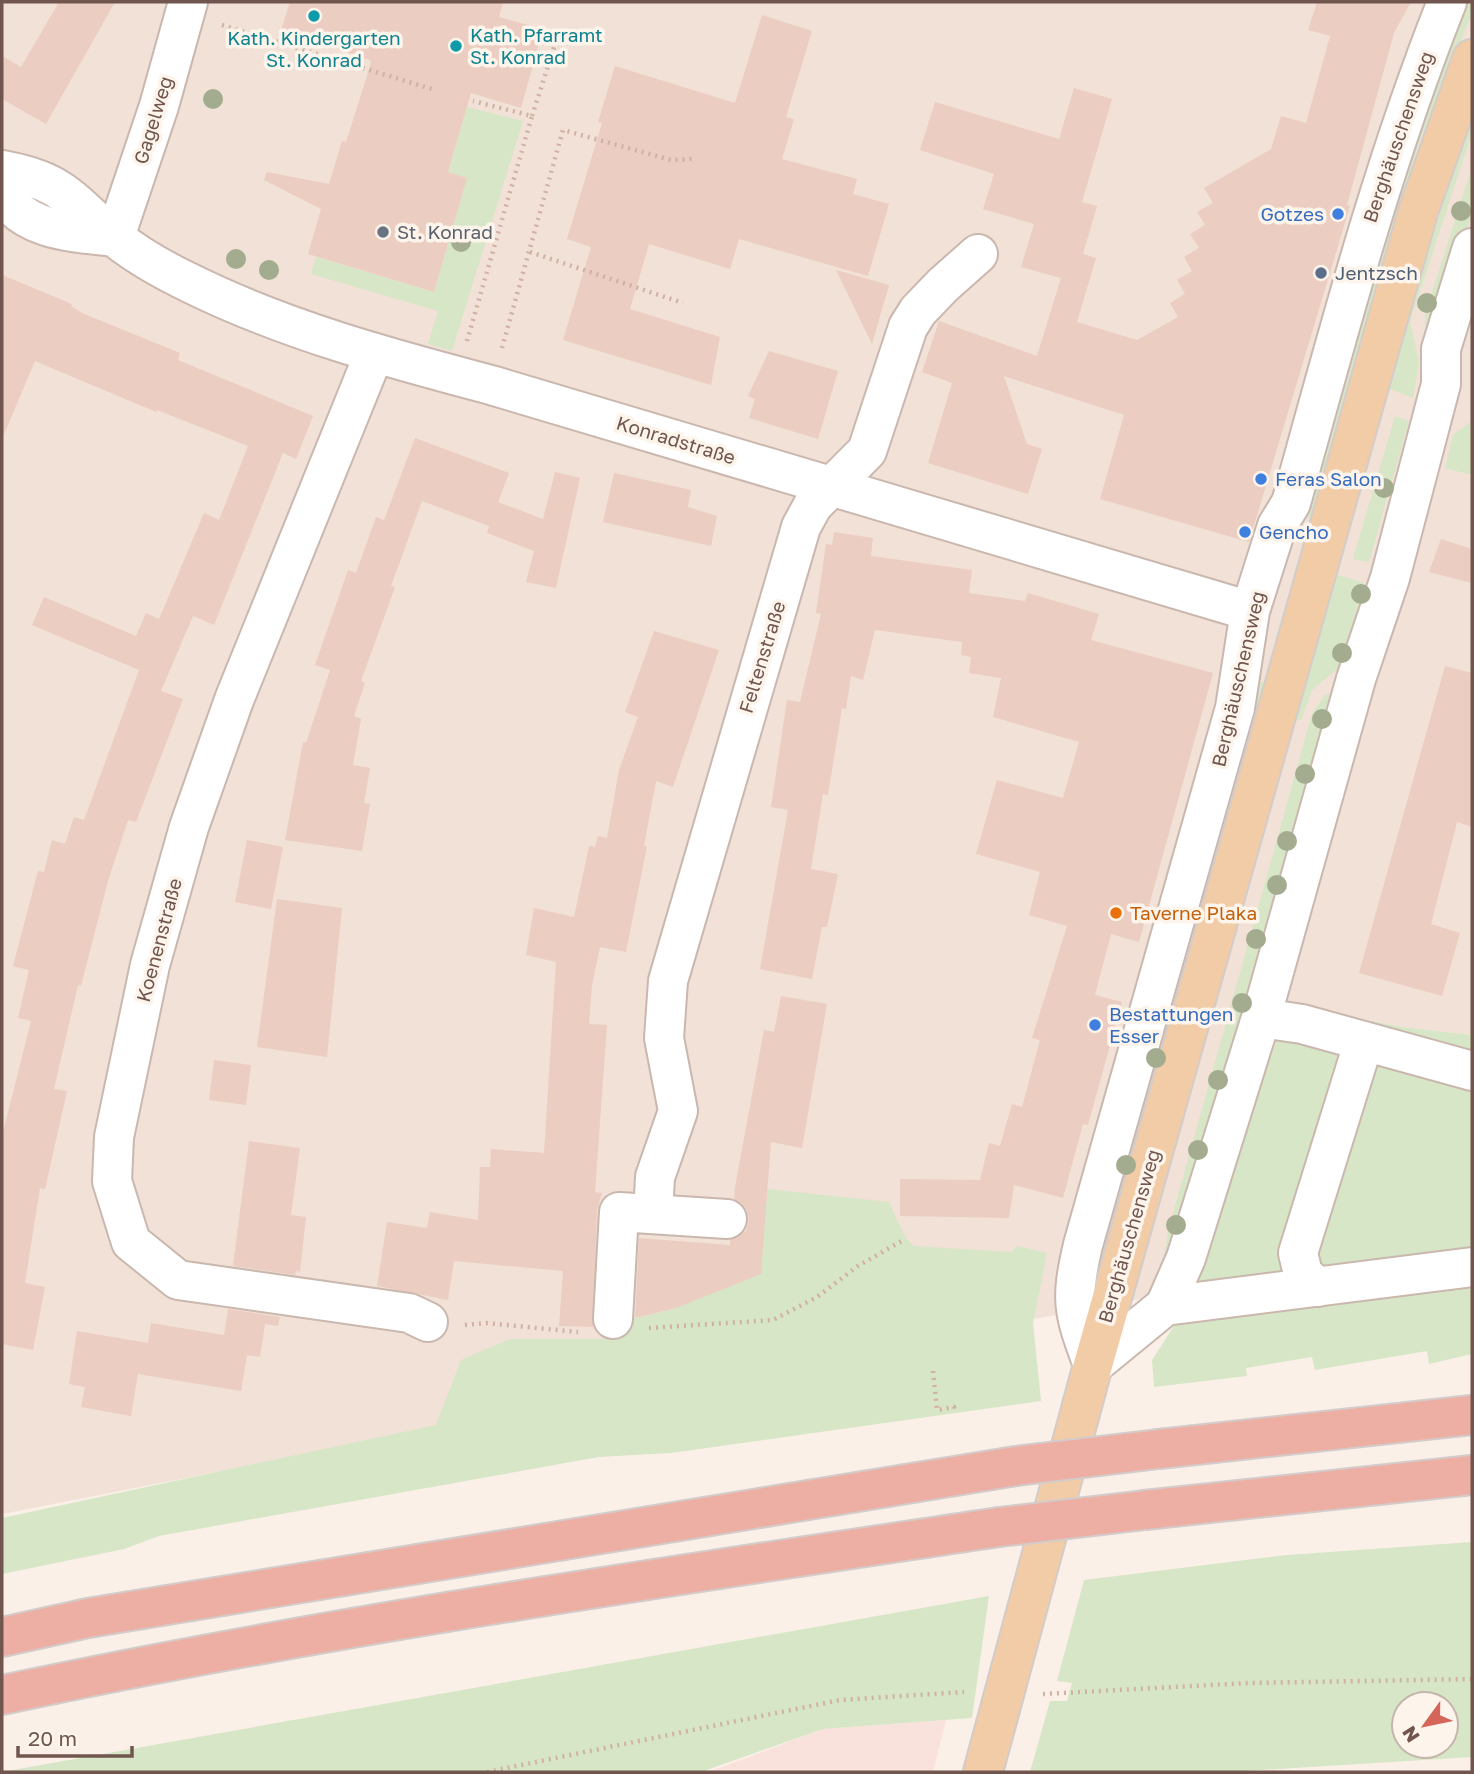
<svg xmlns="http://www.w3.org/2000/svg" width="1474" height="1774" viewBox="0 0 1474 1774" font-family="'Golos Text',sans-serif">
  <rect width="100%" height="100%" fill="#faf0e7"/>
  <path fill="#f1e1d6" d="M2 2H1472V1035L1403 1027 1289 1005 1189 1289 1090 1309 650 1387 2 1514Z"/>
  <path fill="#f9e1dc" d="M946 1720 933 1772H709L823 1729Z"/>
  <path fill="#d7e6c7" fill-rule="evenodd" d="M1467 2H1472V13L1418 146 1310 518 1303 516 1392 198Z
    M467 107 523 121 452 351 428 344 438 311 311 274 316 257 434 292 467 178 448 172Z
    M1472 119V133L1410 321 1419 363 1413 398 1388 388 1437 222Z
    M1472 167V215L1427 343 1425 315Z
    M1395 416 1409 421 1369 562 1353 559Z
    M1472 421V475L1445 468 1453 435Z
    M1335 574 1364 583 1341 666 1312 690 1301 720H1295Z
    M1255 680 1265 683 1094 1297 1091 1280Z
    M1338 691 1176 1251 1164 1258 1168 1231 1312 714 1325 695Z
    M1289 1005 1403 1027 1472 1035V1354L1429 1364 1427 1351 1315 1370 1312 1357 1246 1368 1247 1376 1154 1387 1152 1360 1179 1318Z
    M767 1189 889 1202 905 1237 914 1246 1011 1252 1017 1246 1047 1253 1033 1323 1041 1401 671 1453 599 1457 159 1536 124 1549 2 1574V1518L436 1425 461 1360 510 1339H602L614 1324 676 1308 760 1274Z
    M1472 1542V1757L1228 1772H1030L1050 1701H1067L1072 1683 1057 1681 1084 1580 1287 1555ZM1404 1704H1446V1746H1404Z
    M989 1596 972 1718 823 1729 701 1772H2Z"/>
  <path fill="#eccdc1" d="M59 2H115L46 124 2 99V56L21 67Z
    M290 2H503L499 17 543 29 521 108 471 93 448 172 467 178 434 292 308 254 321 209 264 180 267 172 329 184 342 141 346 142 371 63 370 60 281 30Z
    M1317 2H1411L1394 33 1347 205 1350 206 1249 542 1100 499 1124 415 1004 376 1027 444 1042 449 1028 494 928 463 952 383 922 372 939 321 1037 356 1061 278 1021 267 1034 224 983 209 994 174 920 150 935 102 1059 139 1074 88 1112 99 1082 202 1097 206 1083 254 1096 258 1077 322 1137 340 1178 317 1170 303 1185 294 1177 280 1192 271 1184 257 1199 248 1190 234 1205 225 1197 212 1213 203 1204 188 1271 149 1281 116 1306 123 1330 36 1308 30Z
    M762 15 812 31 786 117 794 119 782 159 857 179 853 194 889 204 868 276 739 239 730 269 649 244 630 309 720 337 711 385 563 340 591 247 567 239 602 123 598 122 615 66 735 103Z
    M836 270 889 285 872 344Z
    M2 275 72 304 71 306 82 313 180 353 178 360 313 416 296 459 283 453 214 625 193 616 161 691 183 699 136 822 128 820 108 881 81 986 78 985 54 1089 67 1091 45 1189 40 1188 25 1283 45 1287 33 1350 2 1344V1136L31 1021 18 1018 29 970 13 966 38 871 44 872 52 840 65 844 74 817 84 820 139 670 32 625 44 597 136 636 146 613 159 619 204 513 219 520 248 446 157 410 156 412 35 361 2 439Z
    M769 351 838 371 818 439 749 418 755 399 748 396Z
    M415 438 509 473 498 502 543 519 555 472 580 478 556 588 526 582 534 551 487 533 489 526 422 501 391 586 395 587 361 681 365 683 354 716 361 719 353 765 370 768 364 803 370 804 362 851 285 840 303 742 306 743 330 670 315 665 348 570 356 573 376 517 384 520Z
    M614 473 691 490 688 507 717 516 711 546 603 522Z
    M834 532 873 538 871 556 972 570 969 593 1025 601 1028 593 1099 614 1091 640 1213 673 1139 942 1111 934 1095 995 1122 1002 1088 1125 1083 1124 1063 1198 1014 1185 1009 1218 900 1216V1179L980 1180 989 1143 1000 1146 1012 1104 1022 1107 1040 1040 1032 1038 1067 926 1029 915 1040 872 976 854 997 780 1063 798 1079 742 993 717 1001 678 969 673 971 657 961 655 962 642 875 630 863 680 851 676 846 709 842 708 828 795 823 794 811 869 838 874 827 927H822L812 979 760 969 788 810 771 807 787 700 800 702 821 614 816 613 826 544 832 545Z
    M1441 539 1472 549V583L1429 572Z
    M654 631 719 650 673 787 656 781 644 846H647L626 952 600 947 592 985 589 1024 607 1025 595 1192 602 1193 597 1211 593 1327 559 1326 563 1271 454 1261 448 1300 377 1286 387 1222 427 1228 430 1212 478 1220 480 1167H490L491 1149 544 1153 556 962 526 955 534 908 574 917 589 846 595 847 598 836 607 838 619 770 638 717 625 712Z
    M1445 666 1472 673V827L1457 822 1431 924 1460 933 1442 996 1359 973Z
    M247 840 283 847 271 909 235 902Z
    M277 899 342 908 327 1057 257 1047Z
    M781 996 827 1004 802 1148 771 1142 761 1274 676 1308 635 1318 639 1238 730 1245V1240L746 1231 749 1220 747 1210 734 1199 735 1187 764 1030 774 1032Z
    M214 1060 251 1065 246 1105 209 1100Z
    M249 1141 300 1148 291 1215 306 1217 300 1272 296 1271 295 1275 233 1266Z
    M228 1309 280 1317 278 1326 265 1324 260 1357 247 1355 241 1391 138 1374 131 1416 81 1407 85 1387 69 1384 77 1331 148 1343 151 1323 224 1335Z"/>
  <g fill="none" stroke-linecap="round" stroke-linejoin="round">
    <g stroke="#cab7ae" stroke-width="42">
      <path id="minor" d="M1447 2C1382 165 1338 334 1291 503L1277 526 1250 611 1235 708 1083 1245C1070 1300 1073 1312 1093 1365L1165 1306 1186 1258 1261 1018 1356 679 1390 578 1441 384V349L1472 248
        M2 170C63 181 69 199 113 236 135 254 165 271 190 283 285 330 389 358 491 385L1250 611
        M2 194C27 232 73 232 115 237
        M115 237 159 106 188 2
        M374 354 234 700 189 827 150 965 114 1137 112 1181 131 1242 178 1280 409 1313 428 1322
        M1261 1018 1302 1024 1472 1071
        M653 1214 655 1177 678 1111 664 1038 668 981 801 527 813 505 867 451 908 327 918 311 943 285 978 254
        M1318 1287 1303 1274 1298 1253 1364 1041
        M1165 1306 1472 1267
        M613 1319 619 1212 727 1219"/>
    </g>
    <g stroke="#d4ccca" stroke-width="42">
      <path id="major" d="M983 1772 1093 1365 1418 212 1472 59"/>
    </g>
    <g stroke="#d4ccca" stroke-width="42">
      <path id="highway" d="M1159 1449 1472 1415
        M1145 1510 1472 1475
        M2 1637 88 1618 1016 1466
        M2 1695C332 1625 666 1577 999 1527"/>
    </g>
    <path stroke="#d1b0a5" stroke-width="4.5" stroke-dasharray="2 5" stroke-linecap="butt" d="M222 25 435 90
      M532 116 557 38
      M530 252 683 303
      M467 341 532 116 473 101
      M502 348 563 130 671 160 692 159
      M465 1325 486 1323 578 1332
      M649 1328 773 1320 817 1297 858 1266 905 1239
      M933 1371 937 1410 954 1407V1411
      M1043 1694 1248 1683 1472 1679
      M487 1772 840 1700 964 1692"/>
    <use href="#minor" stroke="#fff" stroke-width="38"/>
    <use href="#major" stroke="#f1cca6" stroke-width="38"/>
    <use href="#highway" stroke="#edaea4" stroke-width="38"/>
    <g stroke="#d4ccca" stroke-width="42" stroke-linecap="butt">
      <path id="highway-bridge" d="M1016 1466 1159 1449
        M999 1527 1145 1510"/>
    </g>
    <use href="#highway-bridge" stroke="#edaea4" stroke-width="38"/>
  </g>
  <g fill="#a3ac8f">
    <circle cx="213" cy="99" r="10"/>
    <circle cx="1461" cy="211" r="10"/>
    <circle cx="461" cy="242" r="10"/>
    <circle cx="236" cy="259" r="10"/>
    <circle cx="269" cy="270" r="10"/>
    <circle cx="1427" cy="303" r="10"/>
    <circle cx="1384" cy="488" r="10"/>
    <circle cx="1361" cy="594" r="10"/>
    <circle cx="1342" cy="653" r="10"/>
    <circle cx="1322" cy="719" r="10"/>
    <circle cx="1305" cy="774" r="10"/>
    <circle cx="1287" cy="841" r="10"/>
    <circle cx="1277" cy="885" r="10"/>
    <circle cx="1256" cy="939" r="10"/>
    <circle cx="1242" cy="1003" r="10"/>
    <circle cx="1156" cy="1058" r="10"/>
    <circle cx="1218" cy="1080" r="10"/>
    <circle cx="1198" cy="1150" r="10"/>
    <circle cx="1126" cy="1165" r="10"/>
    <circle cx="1176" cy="1225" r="10"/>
  </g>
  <g fill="#0f9aa8" stroke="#fdf4ec" stroke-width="2.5">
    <circle cx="314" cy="16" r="7"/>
    <circle cx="456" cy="46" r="7"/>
  </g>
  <g fill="#3f7fe0" stroke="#fdf4ec" stroke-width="2.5">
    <circle cx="1338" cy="214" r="7"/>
    <circle cx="1261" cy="479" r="7"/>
    <circle cx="1245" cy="532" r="7"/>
    <circle cx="1095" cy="1025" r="7"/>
  </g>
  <circle fill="#6b7280" stroke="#fdf4ec" stroke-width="2.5" cx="383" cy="232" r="7"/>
  <circle fill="#5c6f8a" stroke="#fdf4ec" stroke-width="2.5" cx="1321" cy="273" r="7"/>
  <circle fill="#e8710a" stroke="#fdf4ec" stroke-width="2.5" cx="1116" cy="913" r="7"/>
  <g text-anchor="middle" stroke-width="7" stroke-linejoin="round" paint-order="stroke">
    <g font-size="19" fill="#0d838f" stroke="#fdf4ec" text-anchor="start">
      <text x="470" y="42">Kath. Pfarramt<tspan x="470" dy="22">St. Konrad</tspan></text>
      <text x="314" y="45" text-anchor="middle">Kath. Kindergarten<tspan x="314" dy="22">St. Konrad</tspan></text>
    </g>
    <g font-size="19" fill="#70564e" stroke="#fdf4ec">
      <text transform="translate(153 120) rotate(-73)" y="7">Gagelweg</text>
      <text transform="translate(1398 137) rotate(-71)" y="7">Berghäuschensweg</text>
      <text transform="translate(676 440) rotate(17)" y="7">Konradstraße</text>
      <text transform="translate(762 657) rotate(-73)" y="7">Feltenstraße</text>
      <text transform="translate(1238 679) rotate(-77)" y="7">Berghäuschensweg</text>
      <text transform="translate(159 940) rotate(-75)" y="7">Koenenstraße</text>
      <text transform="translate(1129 1236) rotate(-74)" y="7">Berghäuschensweg</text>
    </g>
    <g font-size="19" fill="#366cbe" stroke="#fdf4ec" text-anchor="start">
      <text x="1324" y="221" text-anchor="end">Gotzes</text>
      <text x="1275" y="486">Feras Salon</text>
      <text x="1259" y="539">Gencho</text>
      <text x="1109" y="1021">Bestattungen<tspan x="1109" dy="22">Esser</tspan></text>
    </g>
    <g font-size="19" fill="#5b616d" stroke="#fdf4ec" text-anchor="start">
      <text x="397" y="239">St. Konrad</text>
    </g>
    <g font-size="19" fill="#4e5e75" stroke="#fdf4ec" text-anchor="start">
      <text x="1335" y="280">Jentzsch</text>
    </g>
    <g font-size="19" fill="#c56008" stroke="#fdf4ec" text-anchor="start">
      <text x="1130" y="920">Taverne Plaka</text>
    </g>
  </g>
  <rect width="1474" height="1774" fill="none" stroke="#70564e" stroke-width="7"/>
  <g transform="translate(1425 1725) rotate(237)"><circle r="33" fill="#fdf4ec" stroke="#c5b5ad" stroke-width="2"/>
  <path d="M0-5L12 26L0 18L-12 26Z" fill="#d66559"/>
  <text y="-10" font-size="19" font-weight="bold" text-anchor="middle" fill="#70564e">N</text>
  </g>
  <path d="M18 1746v10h114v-10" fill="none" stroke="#70564e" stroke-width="3.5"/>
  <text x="28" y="1746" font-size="21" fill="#70564e" stroke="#fdf4ec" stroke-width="5" paint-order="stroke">20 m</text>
</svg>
